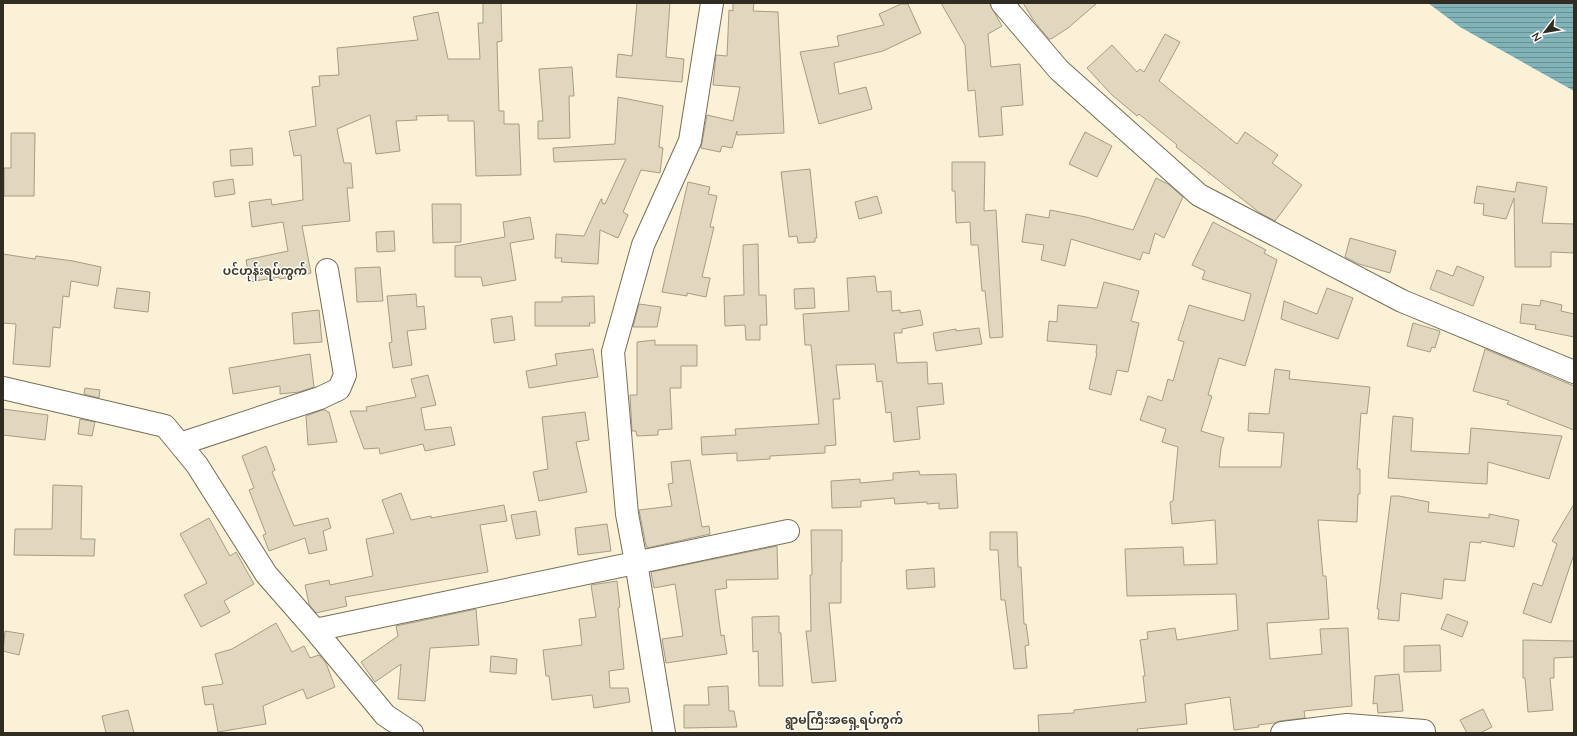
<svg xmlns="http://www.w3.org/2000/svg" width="1577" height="736" viewBox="0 0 1577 736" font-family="'Nunito Sans','Noto Sans Myanmar',sans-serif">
  <defs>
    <pattern id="water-rules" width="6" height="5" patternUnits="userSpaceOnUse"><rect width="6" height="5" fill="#80b2b8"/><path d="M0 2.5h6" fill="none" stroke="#699195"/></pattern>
  </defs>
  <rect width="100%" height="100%" fill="#fbf1d7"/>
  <path fill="url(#water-rules)" d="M1428 3H1574V91L1460 27Z"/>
  <path fill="#e1d7be" stroke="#a69d85" d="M483 3H501L502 41 497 42 499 111H504V124H519L521 175 476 176 474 121H448V115L416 116 417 120 396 121 400 151 376 154 370 115 337 129 344 163H351L353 188H347L350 221 302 226 311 273 280 279 279 277 250 282 246 260 288 251 283 222 252 227 249 202 271 199 272 205 303 200 301 155 294 156 289 131 316 126 312 87 320 86 319 76 339 75 337 48 418 40 413 17 438 12 448 59H480L478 23H483Z
    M637 3H670L666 57 684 59 682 82 616 77 618 54 632 56Z
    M733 3H754L753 11 778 12 784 133 737 135V131L732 148 722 146 720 152 701 148 707 115 733 121 740 87 713 85 716 55 727 56 729 10 733 11Z
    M941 3H989L1002 26 988 34 991 67 1020 64 1023 105 1001 107 1003 135 979 137 975 90 968 91 965 45Z
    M1023 3H1097L1068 28 1051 39H1049L1034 21Z
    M901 4H908L921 33 883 51 834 63 839 94 866 87 872 109 819 124 800 52 839 46 837 36 884 25 879 14Z
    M1165 34 1180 42 1159 81 1237 144 1245 132 1278 155 1272 163 1302 185 1275 221 1260 213 1176 147 1177 145 1139 114 1137 116 1112 95 1087 68 1112 45 1137 72 1140 69 1144 72Z
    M572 67 574 96H569L570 138 538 139V121H543L539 69Z
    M618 97 663 106 659 147 663 148 660 173 641 170 623 212 628 215 618 238 600 230 598 264 561 262 562 258H555L556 234 584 236 601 199H602V203L605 204 626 159 554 162 553 148 615 144Z
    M1085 132 1112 146 1097 177 1069 164Z
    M11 133H35L34 196H4V168H11Z
    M252 148 253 165 231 166 230 150Z
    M952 162H985L984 211 996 210 1003 337 990 338 985 291H982L978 245H971L970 222 956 223 955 191H952Z
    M810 169 817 238H815V242L798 243 797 236 789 237 781 172Z
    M1156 178 1168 184 1183 197 1164 238 1155 233 1149 254 1143 252 1140 260 1071 239 1065 266 1041 260 1044 245 1022 242 1026 214 1049 218 1050 210 1086 217 1133 230Z
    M233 179 235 194 215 197 213 182Z
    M688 182 710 187 708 194 717 196 710 227H714L702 277 710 278 706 297 687 293V296L662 292Z
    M1517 182 1547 187 1542 223 1574 224V253L1551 252V267H1515L1514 198 1506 219 1483 215 1484 204 1474 203 1477 186 1515 192Z
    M877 196 882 213 859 219 855 202Z
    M432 204H461V242L433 243Z
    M530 217 534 239 510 243 516 280 483 286 481 277H455V246L505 237 503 222Z
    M1213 222 1266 250 1264 253 1277 260 1245 366 1219 358 1208 395 1212 396 1201 431 1224 438 1221 448 1219 467H1281L1284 433 1248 431 1249 413 1269 414 1275 369 1290 371 1289 379 1370 387 1367 414 1361 413 1357 469H1360V494H1358L1357 522 1318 520 1323 576H1326L1329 619 1267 623 1270 659 1322 654 1320 629 1348 628 1352 706 1304 711 1305 718 1280 721 1274 723 1258 725 1259 727 1234 730 1230 697 1185 704 1187 724 1137 729 1138 733H1039L1038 715 1074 713V710L1146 702 1143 676H1145L1140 640 1148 639 1147 632 1175 628 1177 640 1238 630 1236 594 1127 596 1125 549 1183 547 1184 565 1217 564 1215 520 1172 524 1170 502 1173 501 1178 447 1162 442 1166 429 1140 420 1148 396 1162 401 1168 379 1173 381 1184 342 1178 340 1189 305 1244 321 1251 294 1202 279 1205 271 1192 265Z
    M394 231 395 251 377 252 376 232Z
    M1350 238 1396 251 1390 273 1359 264 1345 257Z
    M758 244 759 295H766L767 325H760V340H746L745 325 725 326 724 296 744 295 743 245Z
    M3 254 35 259 36 256 73 261 101 267 98 286 71 281 69 297 63 296 60 328 53 327 50 367 13 364 16 324 3 323Z
    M1457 266 1484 277 1473 306 1430 289 1437 270 1453 276Z
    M380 267 383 301 357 302 355 268Z
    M875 276 877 292 891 291 892 311 900 310V313L920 310 923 325 902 329V333H894L897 363 927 362 928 384 942 383 944 404 917 407 920 439 894 442 891 412 886 413 882 381 877 382 875 364 836 365 840 399H833L836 445 825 446V453L770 456V459L737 461V453L702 455 701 437 736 435 735 429 819 424 811 345H805L803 314 849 311 847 278Z
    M1104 282 1139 291 1131 321 1139 323 1128 372 1117 370 1111 395 1089 389 1097 353H1096L1097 345 1047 341 1049 321 1057 322 1058 305 1097 308Z
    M117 288 150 292 148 312 114 308Z
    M814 288 815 308 795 309 794 289Z
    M1327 288 1353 298 1338 339 1281 319 1284 301 1317 314Z
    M416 294 417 307 424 306 426 329 407 331 412 365 393 368 389 343 392 342 387 296Z
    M594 296 595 323H589L590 326H535V302H562V297Z
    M1541 300 1562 305 1561 311 1574 314V337L1535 329 1536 325 1520 323 1522 304 1540 306Z
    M639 304 661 307 657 327H633Z
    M319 310 322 342 294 344 292 313Z
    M512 316 515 340 494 343 491 319Z
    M1413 323 1440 331 1435 348 1432 347 1430 352 1407 346Z
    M979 328 982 344 936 351 933 333 956 329V331Z
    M655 340V345H697V366H681V388H670L672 429 658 430V435L637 436 636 431H632L630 395H637V342Z
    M593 349 598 377 529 388 526 371 557 365 555 354Z
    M1485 349 1574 386V430L1507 404 1509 401 1473 391Z
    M310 354 314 387 299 392 280 394V386L233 394 229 368Z
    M428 375 436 405 421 408 425 430 451 427 455 445 425 451 423 444 380 454 379 448 364 449 350 411H367L366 407 416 397 411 379Z
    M85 388 100 390 99 398 84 394Z
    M3 409 48 415 45 440 3 435Z
    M322 410H326L327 412H329L337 442 308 445 306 416Z
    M585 412 589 440 576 442 587 492 539 501 533 472 548 469 542 417Z
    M1393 416 1413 418 1411 451 1469 454 1471 428 1562 436 1549 479 1488 462 1487 484 1388 478Z
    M80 419 95 422 92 436 78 434Z
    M266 446 275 470 272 472 294 526 328 518 331 528 323 531 327 550 309 554 305 538 269 551 263 535 266 534 249 490 254 488 242 456Z
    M690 460 702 527 709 526 710 534 647 548V546H646L639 510 672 506 668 484 673 483 671 462Z
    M919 471 920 475 956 474 958 508 939 509V503L927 504V502L895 504 894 498 861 501V507L832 508 831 481 860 479V483L893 480V473Z
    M53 485 82 486 81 539H95L94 556 14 555 15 529H52Z
    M401 493 411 520 431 516V518L504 505 507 521 480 525 488 572 345 597 347 606 316 613 309 604 305 585 329 580 330 585 373 576 366 539 394 533 382 500Z
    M1391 496H1399L1429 502 1428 512 1489 518V514L1519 520 1514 547 1481 541V543L1470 542 1465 581 1444 579 1442 599 1401 593 1399 621 1378 619 1379 609H1377Z
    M1574 504V554L1551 623 1523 613 1533 583 1542 586 1557 544 1552 541Z
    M536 511 540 535 516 539 511 515Z
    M209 518 230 556 236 552 254 584 224 601 230 612 201 627 184 595 207 583 180 534Z
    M607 524 611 551 578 555 575 528Z
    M811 530H842V562H841V603H829L836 681 812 683 806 631H811L810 575H812Z
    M990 532H1017L1018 567H1021L1024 624H1026L1029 645 1025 646 1027 668 1014 669 1005 600H1001L998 550H990Z
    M777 546 778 579 726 580 727 588 715 590 721 636 724 635 727 654 666 663 662 639 683 636 675 584 654 588 651 572Z
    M934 568 935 587 907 589 906 570Z
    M617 581 620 607 618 608 624 669 609 671 610 688H628L630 702 594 708 592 695 552 700 549 676H546L543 650 582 645 579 619 596 617 591 585Z
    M476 609 479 645 430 648 425 701 398 699 401 664 375 682 361 662 398 636 396 626Z
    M1447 614 1468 622 1462 637 1441 629Z
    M779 616V633H781L783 686H759L758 651 753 652 752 617Z
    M276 623 292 652 304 646 310 658 319 655 326 663 335 687 307 699 303 689 263 706 266 724 218 732 213 704 205 705 202 687 223 684 215 654 232 649Z
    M5 631 24 634 19 655 3 651Z
    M1523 640 1574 641V657L1554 658V678H1550L1553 710 1528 712 1525 678H1523Z
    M1440 645 1441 671 1404 672V646Z
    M491 656 517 659 516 674 490 672Z
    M1399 674 1403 711 1378 713 1377 703 1373 704 1375 676Z
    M728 686 729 711H734L737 727 684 728V705H709L708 687Z
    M1483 709 1492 727 1480 733H1467L1460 720Z
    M128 710 134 733H106L102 716Z"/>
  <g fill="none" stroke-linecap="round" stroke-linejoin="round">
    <g stroke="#776f58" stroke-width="24">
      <path id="minor" d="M1002 3 1059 70 1199 195 1402 301 1574 372
        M3 388 165 426 197 465 266 574 315 630 385 715 412 733
        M180 444 320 398 339 389 345 375 327 270
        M315 630 788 531
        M664 733 636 562 627 514 613 352 643 245 690 141 712 3
        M1282 733 1347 725 1424 731"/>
    </g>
    <use href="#minor" stroke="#fff" stroke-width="22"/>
  </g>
  <g text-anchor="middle" stroke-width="3" stroke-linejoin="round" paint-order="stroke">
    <g font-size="12" font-weight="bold" fill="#453d28" stroke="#fff">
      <text x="265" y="275">ပင်ဟုန်းရပ်ကွက်</text>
      <text x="844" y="724">ရွာမကြီးအရှေ့ရပ်ကွက်</text>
    </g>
  </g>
  <rect width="1577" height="736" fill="none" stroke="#302c22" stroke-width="8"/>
  <g transform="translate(1545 32) rotate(239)" stroke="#ffffff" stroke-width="3" paint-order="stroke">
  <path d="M0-3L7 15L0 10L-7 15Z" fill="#302c22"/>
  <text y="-6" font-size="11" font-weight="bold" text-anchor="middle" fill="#302c22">N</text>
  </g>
</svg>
